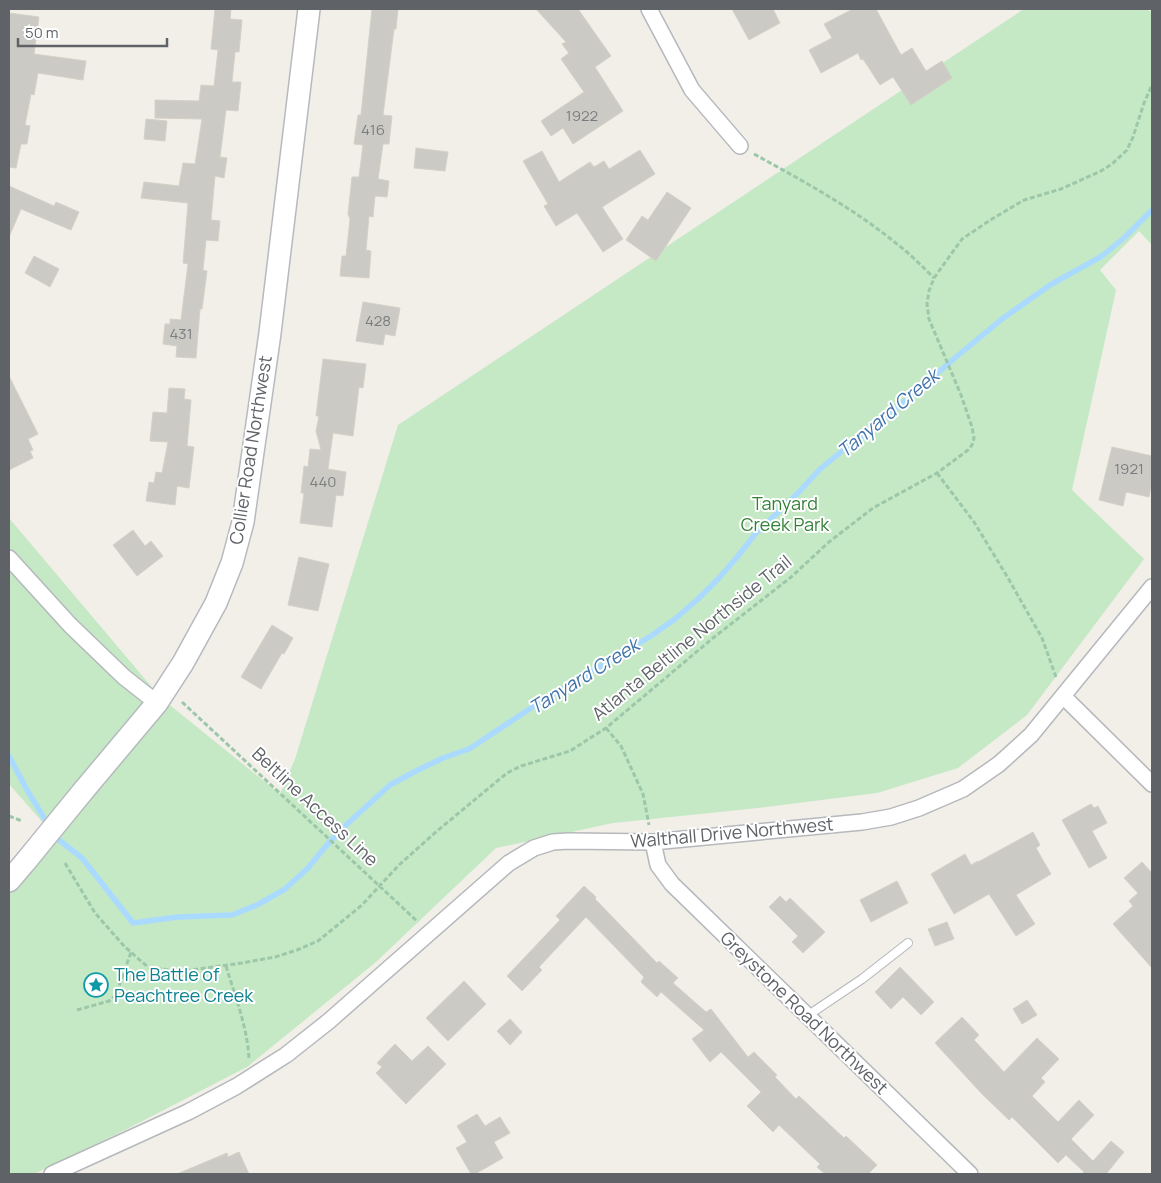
<svg xmlns="http://www.w3.org/2000/svg" width="1161" height="1183" viewBox="0 0 1161 1183" font-family="Manrope,sans-serif">
  <rect width="100%" height="100%" fill="#f1efe8"/>
  <path fill="#c5e8c5" d="M1024 9H1145L1152 12V245L1139 231 1100 270 1116 290 1072 490 1144 559 1027 715 958 768 877 793 758 808 613 823 496 848 376 962 247 1067 125 1130 34 1174H9V887L52 833 9 784V518L161 698 280 794 295 759 398 425Z"/>
  <g fill="none" stroke-linecap="round" stroke-linejoin="round">
    <path stroke="#aadaff" stroke-width="5.5" d="M9 756 27 790 49 826
      M54 833 59 840 82 858 133 923 178 917 232 915 259 904 285 889 307 869 326 846 346 825 390 785 416 771 443 758 469 749 540 702 651 636 675 619 698 599 719 578 738 556 756 533 799 492 819 470 842 451 889 415 956 357 1002 319 1050 285 1102 256 1125 237 1152 210"/>
  </g>
  <path fill="#cccac5" stroke="#d6d1c6" d="M215 9H231L230 19 242 20 239 52H235L232 82H241L238 111 226 110 220 157 227 158 224 178 215 176 211 220 220 221 218 241 206 240 203 270 207 271 202 309H200L196 358 176 357 177 346 163 344 165 324H170V319L181 320 188 264 183 263 188 203 141 198 144 182 179 186 183 163 195 164 202 119 155 118V100L199 101 201 85 214 86 218 50 211 49Z
    M372 9H398L396 29H394L383 115 392 116 389 144H383L378 179 389 181 387 197 375 196 373 217 369 216 366 250 371 251 369 278 340 276 342 256H346L350 219 348 214 352 177H359L363 145 354 144 358 115H361Z
    M536 9H578L611 56 595 67 623 111 573 144 563 128 551 136 541 121 584 92 561 59 569 53 562 44 566 42Z
    M732 9H773L780 23 749 40Z
    M853 9H876L901 55 912 48 926 71 942 61 952 78 911 105 893 77 880 85 863 59 861 60 858 53 821 73 809 50 832 38 824 24Z
    M9 13 39 17 34 54 86 61 83 80 38 73 34 95 31 94 25 125 30 126 27 144H21L16 168 9 167Z
    M146 119 167 121 165 141 144 139Z
    M416 148 448 152 445 171 414 168Z
    M640 150 655 174 602 207 623 239 603 252 577 213 556 226 544 206 548 204 523 161 542 151 559 182 590 162 594 167 604 161 609 169Z
    M9 186 54 206 56 202 79 212 71 230 21 209 9 237Z
    M667 192 691 208 656 261 626 240 642 216 648 220Z
    M34 256 59 269 50 287 25 273Z
    M363 302 400 308 395 336 385 334 383 345 356 341Z
    M323 359 366 364 363 388 359 387 353 436 333 433 328 469 346 472 343 496 336 495 332 527 300 523 304 493H301L304 466 308 467 310 449 321 450 316 431 319 416H316Z
    M9 376 38 434 28 439 33 450 30 451 33 458 9 470Z
    M169 388 185 389 184 399 191 400 187 446 194 447 189 488 177 486 175 505 146 501 149 482 154 483 156 472 162 473 168 442 150 441 153 412 167 413Z
    M1112 447 1152 456V482L1149 497 1126 492 1123 506 1099 500Z
    M133 530 145 546 151 541 163 556 137 576 113 545Z
    M299 557 329 564 318 611 288 605Z
    M272 625 293 638 284 654 282 653 261 689 241 677Z
    M1091 804 1094 808 1098 806 1107 823 1092 831 1107 858 1089 868 1062 820Z
    M1033 832 1040 845 1036 848 1051 874 1016 895 1035 924 1016 936 989 894 954 914 931 874 965 854 971 865 978 861V862Z
    M1142 862 1152 873V968L1113 924 1133 906 1129 901 1138 893 1124 878Z
    M897 881 908 903 871 922 860 900Z
    M584 886 596 897 595 899 657 963 659 961 678 978 673 983 706 1012 711 1009 748 1057 754 1052 777 1075 775 1077 796 1099 799 1096 844 1138 846 1136 877 1165 868 1174H825L817 1167 820 1164 779 1125 773 1132 747 1106 761 1092 721 1052 710 1062 692 1039 704 1030 661 992 657 997 641 982 644 977 586 917 539 967 542 970 522 991 507 976 560 920 556 916Z
    M780 896 786 902 790 898 825 932 803 953 792 942 798 936 769 907Z
    M947 922 954 939 935 946 928 929Z
    M900 967 934 1002 921 1015 903 997 891 1009 875 992Z
    M464 981 486 1004 448 1041 426 1018Z
    M1027 1000 1037 1015 1022 1024 1013 1009Z
    M962 1017 979 1035 974 1040 1004 1072 1037 1038 1059 1059 1041 1078 1045 1082 1032 1096 1058 1122 1079 1100 1094 1115 1071 1139 1093 1161 1111 1141 1124 1152 1106 1174H1082L1084 1172 1066 1155 1058 1163 1012 1117 1009 1120 982 1094 935 1043Z
    M510 1019 522 1032 510 1045 497 1031Z
    M395 1044 412 1061 428 1046 446 1064 406 1104 376 1073 382 1067 377 1063Z
    M477 1114 485 1126 500 1117 510 1133 494 1142 503 1158 475 1174H471L456 1148 467 1142 457 1126Z
    M239 1152 249 1174H177L227 1153 228 1157Z"/>
  <g fill="none" stroke-linecap="round" stroke-linejoin="round">
    <g stroke="#b5b8bc" stroke-width="10">
      <path id="lane" d="M807 1016 862 979 908 943"/>
    </g>
    <g stroke="#b5b8bc" stroke-width="18">
      <path id="street" d="M649 9 692 90 740 146
        M9 558 70 625 124 677 157 703
        M1063 696 1152 784
        M653 842 658 865 672 884 970 1174
        M52 1174 188 1112 237 1086 286 1055 329 1021 509 863 534 848 553 842 568 841 653 842 862 822 891 817 919 808 963 789 999 764 1031 735 1152 587"/>
    </g>
    <g stroke="#b6babf" stroke-width="24">
      <path id="secondary" d="M84 790 157 703 183 663 216 603 232 563 243 522 270 333 309 9
        M9 881 26 861"/>
    </g>
    <path stroke="#9cc7a9" stroke-width="3" stroke-dasharray="5 2.5" stroke-linecap="butt" d="M754 154C803 181 853 208 897 244 910 254 922 266 934 278
      M937 473 974 522 1008 578 1042 638 1056 677
      M182 702 418 922
      M606 728 621 746 643 794 649 825
      M9 816 22 821
      M65 863 95 913 125 947 149 968 184 971 242 963 275 957 297 950 318 941 362 905 399 865 437 831 507 773 521 766 570 751 606 728 713 638 790 578 829 542 873 508 937 473 968 450 972 445 974 438 972 427 961 395 929 319 927 304 929 291 934 278 962 239 992 219 1024 200 1061 189 1101 171 1112 164 1127 150 1133 137 1144 103 1152 85
      M226 966C235 996 247 1026 249 1058
      M77 1010 109 1001 116 995 131 952"/>
    <use href="#lane" stroke="#fff" stroke-width="8"/>
    <use href="#street" stroke="#fff" stroke-width="15"/>
    <use href="#secondary" stroke="#fff" stroke-width="21"/>
    <g stroke="#b6babf" stroke-width="24" stroke-linecap="butt">
      <path id="secondary-bridge" d="M26 861 84 790"/>
    </g>
    <use href="#secondary-bridge" stroke="#fff" stroke-width="21"/>
  </g>
  <defs>
    <g id="sight-ring" transform="scale(1.25)"><circle r="9.5" fill="#fff" stroke="#0f9aa8" stroke-width="1.5"/><path d="M0-6L1.8-2.2L6-1.7L2.9 1.2L3.7 5.4L0 3.3L-3.7 5.4L-2.9 1.2L-6-1.7L-1.8-2.2Z" fill="#0f9aa8"/></g>
  </defs>
  <g fill-rule="evenodd">
    <use href="#sight-ring" x="96" y="985"/>
  </g>
  <g text-anchor="middle" stroke-width="4" stroke-linejoin="round" paint-order="stroke">
    <g font-size="15" fill="#7a7d7f">
      <text x="582" y="121">1922</text>
      <text x="373" y="135">416</text>
      <text x="378" y="326">428</text>
      <text x="181" y="339">431</text>
      <text x="1129" y="474">1921</text>
      <text x="323" y="487">440</text>
    </g>
    <g font-size="18" fill="#5f6368" stroke="#fff">
      <text transform="translate(251 450) rotate(-81)" y="6">Collier Road Northwest</text>
      <text transform="translate(692 638) rotate(-39)" y="6">Atlanta Beltline Northside Trail</text>
      <text transform="translate(315 807) rotate(43)" y="6">Beltline Access Line</text>
      <text transform="translate(732 833) rotate(-5)" y="6">Walthall Drive Northwest</text>
      <text transform="translate(804 1013) rotate(44)" y="6">Greystone Road Northwest</text>
    </g>
    <g font-size="18" fill="#348238" stroke="#fff">
      <text x="785" y="510">Tanyard<tspan x="785" dy="21">Creek Park</tspan></text>
    </g>
    <g font-size="18" fill="#0d838f" stroke="#fff" text-anchor="start">
      <text x="114" y="981">The Battle of<tspan x="114" dy="21">Peachtree Creek</tspan></text>
    </g>
    <g font-size="19" font-style="italic" fill="#4174aa" stroke="#fff">
      <text transform="translate(888 413) rotate(-40)" y="7">Tanyard Creek</text>
      <text transform="translate(584 676) rotate(-32)" y="7">Tanyard Creek</text>
    </g>
  </g>
  <rect width="1161" height="1183" fill="none" stroke="#5f6368" stroke-width="20"/>
  <path d="M18 38v8h149v-8" fill="none" stroke="#5f6368" stroke-width="2.5"/>
  <text x="25" y="38" font-size="15" fill="#5f6368" stroke="#ffffff" stroke-width="4" paint-order="stroke">50 m</text>
</svg>
